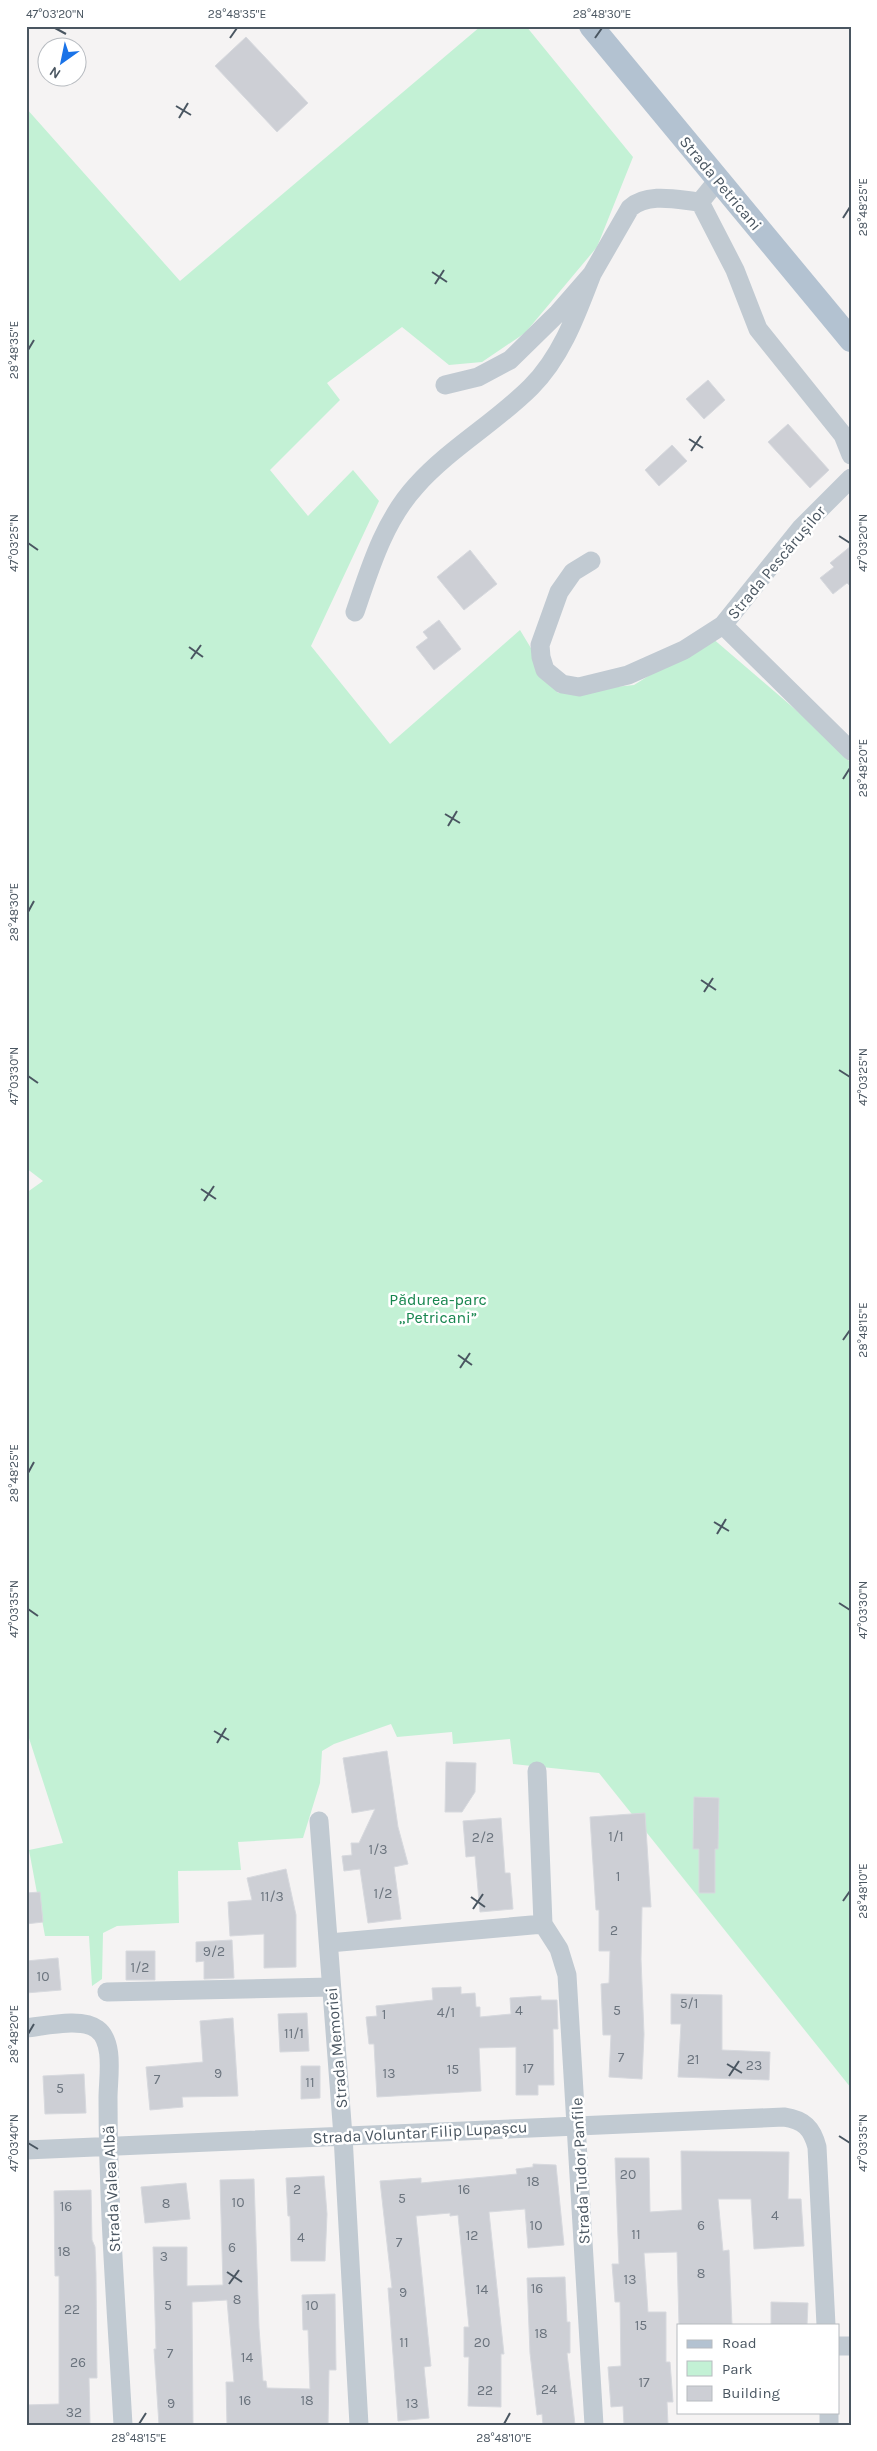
<svg xmlns="http://www.w3.org/2000/svg" width="877" height="2451" viewBox="0 0 877 2451" font-family="Karla,sans-serif">
  <rect width="100%" height="100%" fill="#f5f3f3"/>
  <path fill="#c3f1d5" d="M481 26H526L633 157 597 247 525 333 482 362 449 365 402 327 327 383 340 400 270 470 308 516 353 470 379 501 311 646 390 744 520 630 558 693 634 685 711 637 818 729 851 763V2088L599 1773 513 1764 510 1739 453 1744 452 1732 397 1737 391 1724 334 1744 322 1751 320 1783 303 1838 238 1842 241 1870 178 1871 179 1923 117 1926 103 1933 102 1979 92 1986 89 1936H45L29 1850 63 1843 26 1729V1193L43 1181 26 1168V108L180 281Z"/>
  <path fill="#cdcfd5" stroke="#d7d9de" d="M246 37 308 103 277 132 215 66Z
    M708 380 725 400 704 419 686 399Z
    M788 424 829 470 810 488 768 442Z
    M672 445 687 461 659 486 645 470Z
    M851 546V587L847 583 833 594 820 578 834 567 830 563Z
    M470 550 497 584 464 610 437 577Z
    M439 620 461 649 434 670 416 647 428 638 423 632Z
    M387 1751 398 1827 408 1864 394 1867 401 1919 368 1923 360 1869 344 1871 342 1856 352 1855 351 1843H359L375 1809 352 1813 343 1758Z
    M446 1762 476 1763 475 1792 462 1812H445Z
    M694 1797 719 1798 718 1849H715V1893H699V1849H693Z
    M645 1813 651 1907H642L641 1959 644 2034 642 2079 609 2077 611 2035H603L601 1984 609 1983 610 1951H599V1910H596L590 1817Z
    M501 1818 505 1873H510L513 1909 480 1912 475 1856 466 1857 463 1821Z
    M286 1869 296 1915V1967L264 1968V1934L230 1936 228 1902 252 1900 247 1878Z
    M40 1892 43 1922 26 1924V1893Z
    M232 1940 234 1978 204 1979V1961L196 1962V1942Z
    M126 1951H155V1980H126Z
    M58 1958 61 1990 26 1993V1961Z
    M461 1987V1994L475 1993 476 2007H480V2017L511 2014 510 1998 541 1996V2000H557L558 2029H553L554 2085H538V2095H516V2047L479 2048 481 2091 377 2097 374 2044H369L366 2017 377 2016 376 2006 433 2000 432 1988Z
    M671 1994 722 1995V2050L770 2052 769 2080 678 2077 681 2024H671Z
    M307 2013 309 2051 280 2052 278 2014Z
    M233 2018 238 2096 182 2097 183 2107 150 2110 146 2067 203 2062 200 2021Z
    M301 2066H320V2098L301 2099Z
    M84 2074 86 2113 45 2114 43 2076Z
    M681 2151 789 2152 788 2199H801L804 2246 754 2249 751 2199H718L723 2251 729 2250 732 2325H679L677 2252 644 2253 648 2312H666V2362H670L673 2402H667L668 2425H624L623 2406 611 2407 608 2367 621 2366 620 2302H615L612 2264H619L615 2158H649L650 2212 682 2210Z
    M533 2164 556 2165 564 2245 528 2248 525 2209 489 2212 504 2354H501V2407L468 2406 469 2357H464V2327H469L458 2215 450 2216V2213L416 2216 431 2366 424 2367 429 2418 398 2421 388 2288H392L380 2181 421 2178V2183L517 2174 516 2169 533 2167Z
    M324 2176 327 2214 325 2261H291L290 2216H288L286 2178Z
    M254 2179 259 2328 263 2381H266L267 2388 310 2389 308 2330H303L302 2295 335 2294 336 2370H329L328 2425H227L226 2382H234L227 2300 192 2302 193 2425H159L154 2349H156L153 2247H187V2286L223 2285 220 2180Z
    M186 2183 190 2219 145 2223 141 2187Z
    M91 2190 92 2240 95 2247 96 2274 97 2378H89L90 2425H26V2405L59 2404V2276H55L54 2191Z
    M565 2277 567 2322H570V2353H567L575 2425H543L542 2414 537 2415 530 2353 527 2278Z
    M771 2302 808 2303 807 2325H771Z"/>
  <g fill="none" stroke-linecap="round" stroke-linejoin="round">
    <path stroke="#c1cad2" stroke-width="19" d="M700 202 735 270 758 329 843 435 851 455
      M445 385 478 377 510 360 558 313 592 274 630 208C648 192 678 200 700 202L718 180
      M591 561 573 572 559 592 540 645 541 657 545 670 562 684 579 687 628 675 684 650 723 625 801 528 851 478
      M355 612C370 568 384 521 416 486 450 448 495 423 531 387 562 356 577 313 592 274
      M723 625 851 751
      M537 1771 543 1924 559 1949 567 1975 594 2425
      M319 1821 343 2136 359 2425
      M329 1943 543 1924
      M107 1992 331 1987
      M26 2028C45 2026 82 2017 97 2029 115 2042 108 2078 108 2098 108 2207 117 2316 123 2425
      M26 2150 784 2117C804 2120 812 2128 817 2147L826 2325
      M838 2346H851
      M829 2412V2425"/>
    <path stroke="#b3c2d1" stroke-width="24" d="M591 26 851 340"/>
  </g>
  <path fill="none" stroke="#4a5661" stroke-width="2" d="M55 28 66 34M230 38 237 28M595 38 602 28M176 106 191 115M179 118 188 103M843 218 850 207M432 272 447 282M435 284 444 270M28 350 34 340M689 439 703 448M691 451 701 436M839 536 850 543M28 543 38 550M189 647 203 657M191 659 201 645M843 779 850 768M445 814 460 823M448 826 457 811M28 912 34 901M701 980 716 990M704 992 713 978M839 1070 850 1077M28 1076 38 1083M201 1189 216 1199M204 1201 214 1186M843 1340 850 1330M458 1355 472 1365M460 1368 470 1353M28 1473 34 1462M714 1522 729 1531M717 1534 726 1519M839 1603 850 1610M28 1609 38 1616M214 1731 229 1740M217 1743 226 1728M471 1897 485 1907M843 1901 850 1891M473 1909 483 1894M28 2034 34 2024M727 2064 742 2073M729 2076 739 2061M839 2136 850 2143M28 2143 38 2149M227 2272 242 2282M229 2284 239 2270M139 2424 146 2413M504 2424 510 2413"/>
  <g text-anchor="middle" stroke-width="5" stroke-linejoin="round" paint-order="stroke">
    <g font-size="14" fill="#6b747e">
      <text x="616" y="1841">1/1</text>
      <text x="483" y="1842">2/2</text>
      <text x="378" y="1854">1/3</text>
      <text x="618" y="1881">1</text>
      <text x="383" y="1898">1/2</text>
      <text x="272" y="1901">11/3</text>
      <text x="614" y="1935">2</text>
      <text x="214" y="1956">9/2</text>
      <text x="140" y="1972">1/2</text>
      <text x="43" y="1981">10</text>
      <text x="689" y="2008">5/1</text>
      <text x="519" y="2015">4</text>
      <text x="617" y="2015">5</text>
      <text x="446" y="2017">4/1</text>
      <text x="384" y="2019">1</text>
      <text x="294" y="2038">11/1</text>
      <text x="621" y="2062">7</text>
      <text x="693" y="2064">21</text>
      <text x="754" y="2070">23</text>
      <text x="528" y="2073">17</text>
      <text x="453" y="2074">15</text>
      <text x="218" y="2078">9</text>
      <text x="389" y="2078">13</text>
      <text x="157" y="2084">7</text>
      <text x="310" y="2087">11</text>
      <text x="60" y="2093">5</text>
      <text x="628" y="2179">20</text>
      <text x="533" y="2186">18</text>
      <text x="297" y="2194">2</text>
      <text x="464" y="2194">16</text>
      <text x="402" y="2203">5</text>
      <text x="238" y="2207">10</text>
      <text x="166" y="2208">8</text>
      <text x="66" y="2211">16</text>
      <text x="775" y="2220">4</text>
      <text x="536" y="2230">10</text>
      <text x="701" y="2230">6</text>
      <text x="636" y="2239">11</text>
      <text x="472" y="2240">12</text>
      <text x="301" y="2242">4</text>
      <text x="399" y="2247">7</text>
      <text x="232" y="2252">6</text>
      <text x="64" y="2256">18</text>
      <text x="164" y="2261">3</text>
      <text x="701" y="2278">8</text>
      <text x="630" y="2284">13</text>
      <text x="537" y="2293">16</text>
      <text x="482" y="2294">14</text>
      <text x="403" y="2297">9</text>
      <text x="237" y="2304">8</text>
      <text x="168" y="2310">5</text>
      <text x="312" y="2310">10</text>
      <text x="72" y="2314">22</text>
      <text x="641" y="2330">15</text>
      <text x="541" y="2338">18</text>
      <text x="404" y="2347">11</text>
      <text x="482" y="2347">20</text>
      <text x="170" y="2358">7</text>
      <text x="247" y="2362">14</text>
      <text x="78" y="2367">26</text>
      <text x="644" y="2387">17</text>
      <text x="549" y="2394">24</text>
      <text x="485" y="2395">22</text>
      <text x="245" y="2405">16</text>
      <text x="307" y="2405">18</text>
      <text x="171" y="2408">9</text>
      <text x="412" y="2408">13</text>
      <text x="74" y="2417">32</text>
    </g>
    <g font-size="16" fill="#4a5661" stroke="#fff">
      <text transform="translate(721 183) rotate(50)" y="6">Strada Petricani</text>
      <text transform="translate(776 562) rotate(-50)" y="6">Strada Pescărușilor</text>
      <text transform="translate(336 2048) rotate(-95)" y="6">Strada Memoriei</text>
      <text transform="translate(420 2132) rotate(-3)" y="6">Strada Voluntar Filip Lupașcu</text>
      <text transform="translate(580 2171) rotate(-93)" y="6">Strada Tudor Panfile</text>
      <text transform="translate(111 2189) rotate(-93)" y="6">Strada Valea Albă</text>
    </g>
    <g font-size="16" fill="#17864f" stroke="#fff">
      <text x="438" y="1305">Pădurea-parc<tspan x="438" dy="18">„Petricani”</tspan></text>
    </g>
  </g>
  <rect width="877" height="2451" fill="none" stroke="#ffffff" stroke-width="55"/>
  <rect x="677" y="2324" width="162" height="90" fill="#ffffff" stroke="#b7bbc0"/>
  <rect x="687" y="2340" width="25" height="8" fill="#b3c2d1" stroke="#b7bbc0"/>
  <text x="722" y="2348" font-size="15" fill="#4a5661">Road</text>
  <rect x="687" y="2361" width="25" height="15" fill="#c3f1d5" stroke="#b7bbc0"/>
  <text x="722" y="2374" font-size="15" fill="#4a5661">Park</text>
  <rect x="687" y="2386" width="25" height="15" fill="#cdcfd5" stroke="#b7bbc0"/>
  <text x="722" y="2398" font-size="15" fill="#4a5661">Building</text>
  <g transform="translate(62 62) rotate(213)"><circle r="24" fill="#ffffff" stroke="#b7bbc0"/>
  <path d="M0-4L9 19L0 12L-9 19Z" fill="#1a73e8"/>
  <text y="-8" font-size="14" font-weight="bold" text-anchor="middle" fill="#4a5661">N</text>
  </g>
  <rect x="28" y="28" width="822" height="2396" fill="none" stroke="#4a5661" stroke-width="2"/>
  <g font-size="12" text-anchor="middle" fill="#4a5661">
    <text x="55" y="18">47°03'20"N</text>
    <text x="237" y="18">28°48'35"E</text>
    <text x="602" y="18">28°48'30"E</text>
    <text transform="translate(863 207) rotate(-90)" y="4">28°48'25"E</text>
    <text transform="translate(14 350) rotate(-90)" y="4">28°48'35"E</text>
    <text transform="translate(14 543) rotate(-90)" y="4">47°03'25"N</text>
    <text transform="translate(863 543) rotate(-90)" y="4">47°03'20"N</text>
    <text transform="translate(863 768) rotate(-90)" y="4">28°48'20"E</text>
    <text transform="translate(14 912) rotate(-90)" y="4">28°48'30"E</text>
    <text transform="translate(14 1076) rotate(-90)" y="4">47°03'30"N</text>
    <text transform="translate(863 1077) rotate(-90)" y="4">47°03'25"N</text>
    <text transform="translate(863 1330) rotate(-90)" y="4">28°48'15"E</text>
    <text transform="translate(14 1473) rotate(-90)" y="4">28°48'25"E</text>
    <text transform="translate(14 1609) rotate(-90)" y="4">47°03'35"N</text>
    <text transform="translate(863 1610) rotate(-90)" y="4">47°03'30"N</text>
    <text transform="translate(863 1891) rotate(-90)" y="4">28°48'10"E</text>
    <text transform="translate(14 2034) rotate(-90)" y="4">28°48'20"E</text>
    <text transform="translate(14 2143) rotate(-90)" y="4">47°03'40"N</text>
    <text transform="translate(863 2143) rotate(-90)" y="4">47°03'35"N</text>
    <text x="139" y="2442">28°48'15"E</text>
    <text x="504" y="2442">28°48'10"E</text>
  </g>
</svg>
